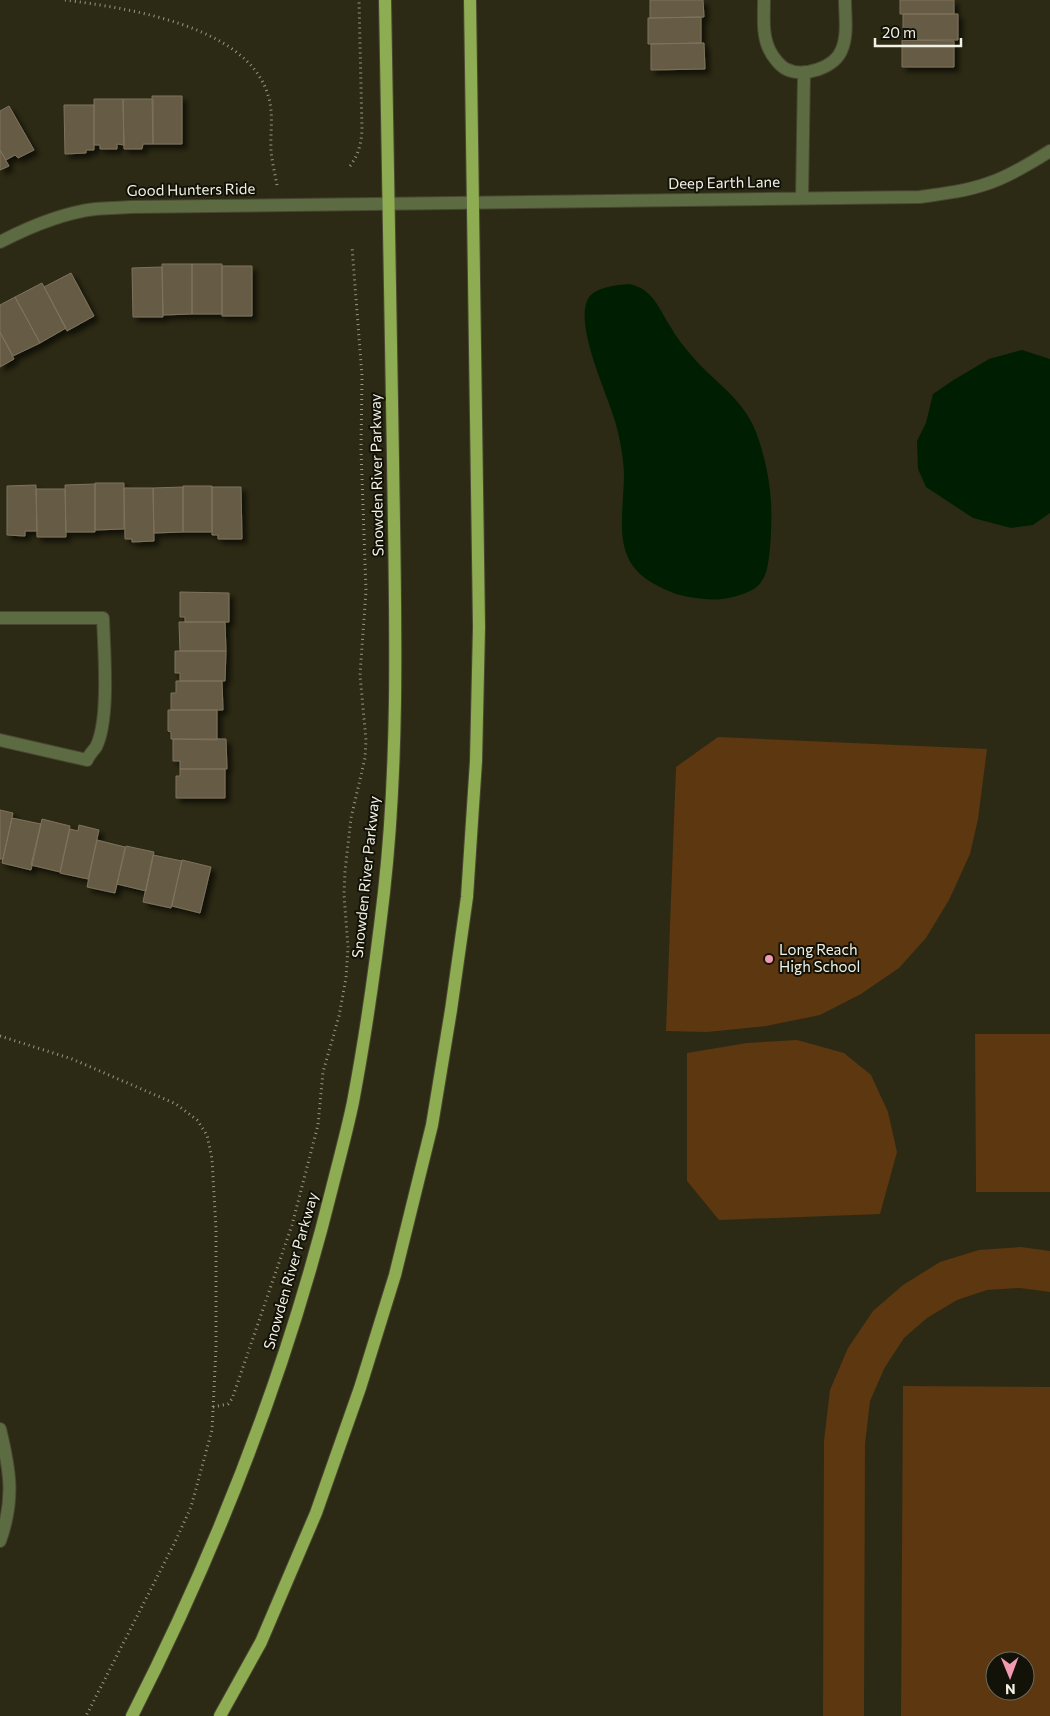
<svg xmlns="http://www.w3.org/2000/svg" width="1050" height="1716" viewBox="0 0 1050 1716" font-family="Commissioner,sans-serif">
  <defs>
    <filter id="shadow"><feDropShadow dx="4.5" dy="4.5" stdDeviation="2.5" flood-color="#0009"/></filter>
  </defs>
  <rect width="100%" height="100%" fill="#2c2a14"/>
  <path fill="#5c3710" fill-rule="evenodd" d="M718 737 987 749 978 819 970 854 949 900 926 938 899 968 861 994 820 1015 766 1026 707 1032 666 1031 676 767Z
    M975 1034H1050V1192H976Z
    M797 1040 844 1053 871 1075 888 1112 897 1152 880 1214 719 1220 687 1181V1053L747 1043Z
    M1021 1247 1050 1251V1292L1020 1288 987 1290 957 1300 927 1318 904 1338 885 1367 870 1401 865 1444 864 1716H823L824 1441 830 1390 848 1348 873 1311 903 1285 940 1262 979 1250Z
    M903 1386 1050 1387V1716H901ZM995 1661H1025V1691H995Z"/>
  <path fill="#001f02" d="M629 284C653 289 658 307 670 326 676 337 684 347 692 356 711 379 738 395 752 423 762 443 770 479 771 502 772 518 771 562 765 575 762 582 758 587 752 590 727 602 710 601 684 596 674 594 666 590 658 586 609 562 624 518 624 473 623 455 620 438 615 421 607 393 574 325 588 299 594 287 617 285 629 284Z
    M1022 350 1050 359V513L1033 525 1011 528 973 518 926 487 918 469 917 441 926 423 933 394 952 381 989 359Z"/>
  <path fill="#665b45" stroke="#7e735c" filter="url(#shadow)" d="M650 0H703L704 17 650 18Z
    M900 0H954V14H900Z
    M903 14H958V40H903Z
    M701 17V43L648 44V18Z
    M902 40 954 41V67H902Z
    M704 43 705 69 651 70V44Z
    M152 96H182V144H153Z
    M94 99H123L124 145 117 144V149H100V145H94Z
    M123 99H153V144H143L142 149H124Z
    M64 105H94V150H86V153L65 154Z
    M9 106 34 150 18 158 15 155 6 160 0 150V111Z
    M0 150 9 166 0 170Z
    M162 264H192V314L163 315Z
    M192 264H222V314H192Z
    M222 266H252V316H222Z
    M162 267 163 317H133L132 268Z
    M71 273 94 316 67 331 44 287Z
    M42 283 66 328 40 343 15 297Z
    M15 297 40 343 13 356 0 332V305Z
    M0 332 14 359 0 367Z
    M95 483H124V529L95 530Z
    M95 484V532H66L65 485Z
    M36 485 37 531H25V536L7 535V486Z
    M183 486H212V532H183Z
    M183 487V532L154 533 153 488Z
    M212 487H241L242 539H218V535H212Z
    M124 488H153L154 541 132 542V539H125Z
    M36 489H65L66 537H37Z
    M180 592 229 593V622H185V617H180Z
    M179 622H225L226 651H180Z
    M175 651H226L225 681H180V673H175Z
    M176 681H222L223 710H171V693H176Z
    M168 710H217V740L171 739V732L168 731Z
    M173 739H226L227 769H180V761H173Z
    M180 769H225V798H176V776H180Z
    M0 810 13 813 3 859H0Z
    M12 818 41 824 31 870 2 863Z
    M42 819 70 826 60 872 31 865Z
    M79 825 99 830 88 879 60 873 70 829 78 831Z
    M97 840 125 847 115 893 87 887Z
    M126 846 154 852 146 891 117 884Z
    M153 855 182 861 171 908 143 902Z
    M182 860 211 867 200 913 172 906Z"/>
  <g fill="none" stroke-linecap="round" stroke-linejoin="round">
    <g stroke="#484631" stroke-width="14">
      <path id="lane" d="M0 1429C10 1470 15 1499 0 1541"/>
    </g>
    <g stroke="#484631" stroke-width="14">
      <path id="street" d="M764 0C764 16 762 34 769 49 772 56 780 66 786 69 803 78 835 68 842 49 848 34 845 16 845 0
        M802 198 804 72
        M0 242C29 227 62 213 95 209 107 208 119 208 130 207L920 197C943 194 967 191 989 183 1010 176 1031 163 1050 151
        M0 618H103C104 650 110 720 96 747 93 751 89 755 87 760L0 740"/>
    </g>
    <g stroke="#484631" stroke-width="14">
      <path id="primary" d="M132 1716C217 1549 287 1370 332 1188 339 1160 347 1131 353 1102 366 1033 376 962 384 892 400 749 395 604 393 460 390 306 388 153 385 0
        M220 1716 261 1642 316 1513 360 1388 395 1275 432 1125 451 1010 467 897 476 761 479 627 470 0"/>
    </g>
    <path stroke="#989785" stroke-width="3" stroke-dasharray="1 4" stroke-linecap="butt" d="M65 0C126 8 247 25 268 95 274 113 270 132 271 151 272 162 275 174 277 185
      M350 166C359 154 361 144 362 130L359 0
      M0 1036 72 1059 176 1104 197 1120 207 1135 212 1159 216 1229V1348L212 1430 191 1507 175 1542 86 1716
      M213 1407 228 1404 232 1399 292 1225 318 1125 323 1072 339 1016 346 978 348 947 344 895 345 871 351 818 365 758 366 740 360 675 366 591 361 449 362 376 352 247"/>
    <use href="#lane" stroke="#5c6b41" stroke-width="12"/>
    <use href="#street" stroke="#5c6b41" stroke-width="12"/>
    <use href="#primary" stroke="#8eac51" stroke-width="12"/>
  </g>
  <circle fill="#f19ab2" stroke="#131209" stroke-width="2" cx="769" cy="959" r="5"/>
  <g text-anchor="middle" stroke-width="4" stroke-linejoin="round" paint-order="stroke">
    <g font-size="15" fill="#f2f1e3" stroke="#131209">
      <text transform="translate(724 183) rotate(-1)" y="5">Deep Earth Lane</text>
      <text transform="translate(191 190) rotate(-1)" y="5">Good Hunters Ride</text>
      <text transform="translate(377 475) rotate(-91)" y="5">Snowden River Parkway</text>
      <text transform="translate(366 877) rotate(-84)" y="5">Snowden River Parkway</text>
      <text transform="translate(291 1271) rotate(-74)" y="5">Snowden River Parkway</text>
    </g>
    <g font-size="15" fill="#f2f1e3" stroke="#131209" text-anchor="start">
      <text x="779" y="955">Long Reach<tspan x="779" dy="17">High School</tspan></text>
    </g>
  </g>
  <g transform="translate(1010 1676) rotate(179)"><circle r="24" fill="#131209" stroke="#6c6b60"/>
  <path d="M0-4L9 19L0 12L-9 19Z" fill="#f19ab2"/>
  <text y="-8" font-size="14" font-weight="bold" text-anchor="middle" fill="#f2f1e3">N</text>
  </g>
  <path d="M875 38v8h86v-8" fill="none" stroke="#f2f1e3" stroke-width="2.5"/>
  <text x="882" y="38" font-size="15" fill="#f2f1e3" stroke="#131209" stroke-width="4" paint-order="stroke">20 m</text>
</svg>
